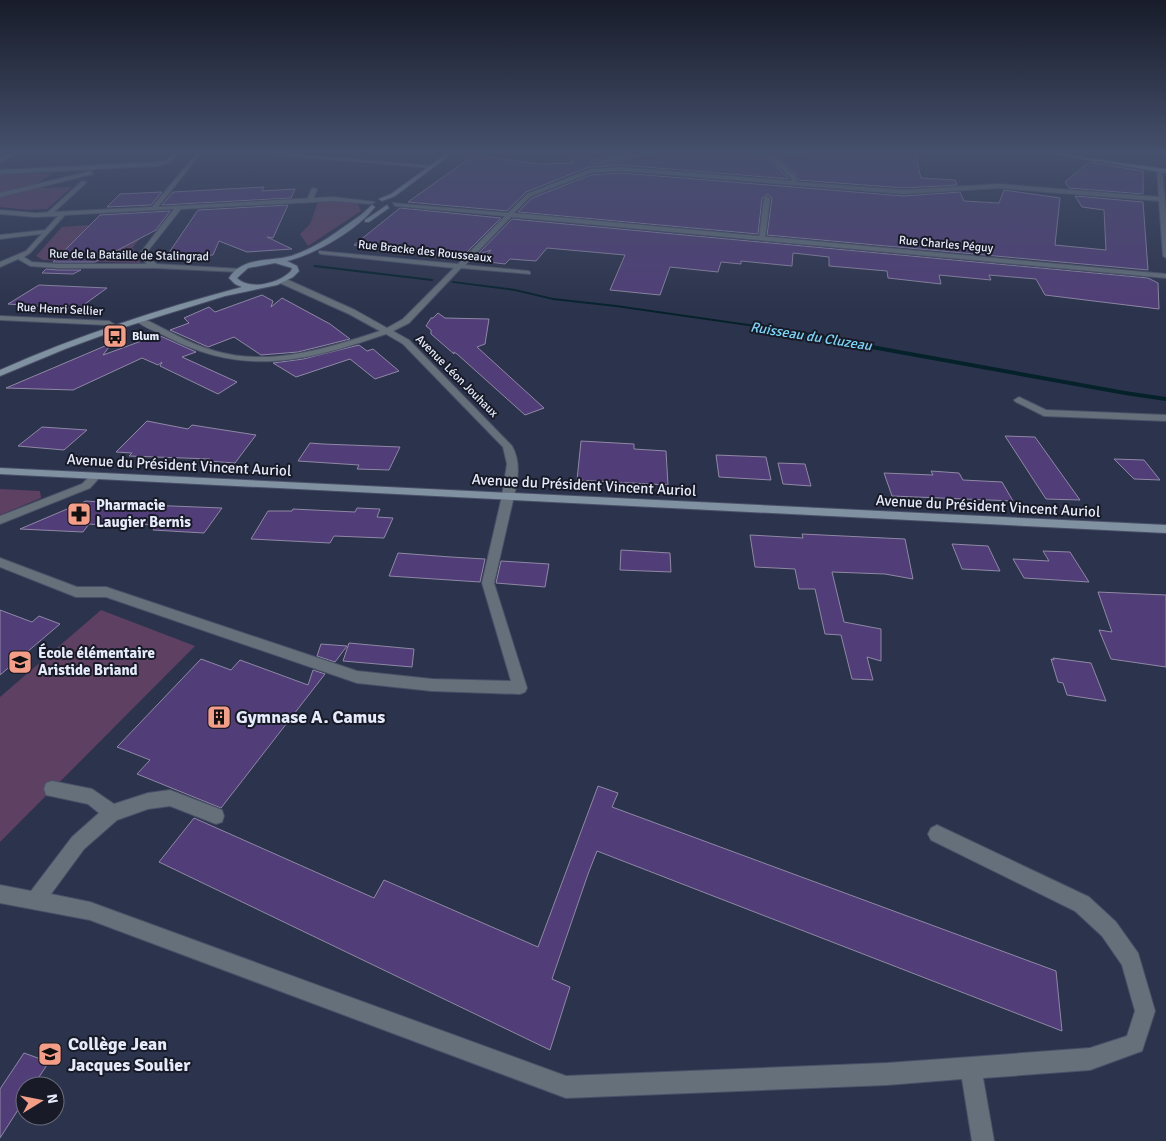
<svg xmlns="http://www.w3.org/2000/svg" width="1166" height="1141" viewBox="0 0 1166 1141" font-family="Signika,sans-serif">
  <rect width="100%" height="100%" fill="#2c334c"/>
  <path fill="#5e4063" d="M52 173 39 182 45 186 43 188 72 187 47 209 28 210 0 207V175Z
    M332 201 358 204 361 211 308 246 300 234 310 224 318 202Z
    M89 225 83 232 74 256 102 259 147 230 133 247 135 256 141 263 43 260 36 256 62 227Z
    M0 489 40 491 41 498 0 515Z
    M101 610 195 646 0 842V697Z"/>
  <g fill="none" stroke-linecap="round" stroke-linejoin="round">
    <path fill="#05222b" fill-rule="evenodd" d="M315 265 432 279 434 280 432 281 314 267 313 266Z
      M452 281 515 289 553 298 616 305 810 333 855 342 1125 391 1166 397V401L1125 395 855 346 810 335 616 307 553 300 515 291 454 283H452Z"/>
  </g>
  <path fill="#513e78" stroke="#8f88a5" d="M568 152H632L608 156 593 161 592 163 597 167H589L526 192 507 211 408 202 474 155 540 164 572 163Z
    M652 152H762L789 179 621 165 598 167 650 154Z
    M806 152 915 153 921 178 955 180 957 185 904 188 798 180 796 175 776 156 802 155Z
    M1089 162 1143 171V194L1069 188 1065 182Z
    M621 173 904 196 960 192 964 201 999 203 1004 190 1060 198 1055 245 1106 250 1104 210 1082 207 1075 196 1143 202 1148 270 767 235 772 198 768 194 762 198 758 234 518 212 532 198 591 175Z
    M264 187 262 191 295 189 291 198 162 205 173 192Z
    M162 192 151 205 107 207 120 194Z
    M288 205 273 238 267 237 292 249 247 252 219 241 213 255 166 257 198 210Z
    M400 208 501 218 461 258 404 251V248L385 250 354 245Z
    M170 211 156 230 95 262H53L100 215Z
    M512 219 1148 278 1158 283 1159 309 1045 295 1036 279 989 275 991 280 939 275 941 284 888 278 887 271 829 266V257L793 253 792 266 741 261V264L721 262 718 272 670 267 660 295 610 290 625 255 547 248 536 261 510 259 505 264 481 261 491 250 477 255Z
    M46 269 58 270H81L73 274 42 273Z
    M39 285 107 288 78 309 8 304Z
    M262 295 273 301 271 307 282 298 330 324 350 339 298 352 261 355 234 337 208 347 170 330 189 323 184 318 209 307 215 312Z
    M438 313 445 318 489 319 485 344 477 347 544 408 525 415 457 354 454 352V354L431 334V330L426 326 431 318H433Z
    M158 335 196 352 182 357 237 382 218 394 160 366 162 362 158 365 142 358 73 390 6 388 112 343 103 355Z
    M359 345 367 351 373 349 399 371 375 379 350 359 296 377 273 363 303 359Z
    M147 421 188 429 192 425 256 435 235 463 208 461 210 459 129 456 132 453 116 452Z
    M42 427 87 430 64 450 18 446Z
    M1005 436 1035 437 1080 500 1046 499Z
    M581 441 634 444V449L666 451 668 485 577 480Z
    M310 443 323 444 400 447 389 470 357 469 359 465 298 461Z
    M716 455 766 457 771 480 719 477Z
    M1114 459 1144 460 1160 480 1134 479Z
    M778 463 805 464 811 486 783 484Z
    M931 471 959 473 963 480 1002 482 1013 501 892 496 884 473 933 475Z
    M86 501 147 505 222 508 204 533 153 530 157 525 103 523 101 525 89 524 83 532 20 529Z
    M357 508 380 509 377 517 393 518 384 538 334 536 330 543 251 539 268 511H292L293 509 355 512Z
    M802 534 905 539 913 579 885 574 832 572 844 622 881 629V661L867 657 873 680 852 679 841 635 825 634 815 589H799L795 569 755 567 750 535 803 538Z
    M952 544 988 546 1000 571 962 569Z
    M621 550 670 553 671 572 620 570Z
    M1043 551 1070 552 1089 582 1024 578 1013 559 1049 561Z
    M398 553 451 557 485 559 480 582 389 576Z
    M501 561 549 564 545 587 496 583Z
    M1098 592 1166 595V667L1111 659 1099 630 1112 632Z
    M0 610 32 622 39 616 60 624 0 675Z
    M349 643 414 649 412 667 343 661Z
    M321 644 347 646 335 662 317 656Z
    M1053 658 1091 663 1106 701 1067 695 1063 683 1058 682 1051 659 1054 660Z
    M201 659 231 670 240 660 308 685 313 670 325 674 221 808 137 774 150 760 117 747Z
    M598 786 618 793 612 807 1056 971 1062 1031 597 851 588 874 552 979 570 987 550 1050 159 862 194 818 374 898 384 880 538 947Z
    M24 1053 49 1062 33 1086H25V1099L0 1138V1089Z"/>
  <g fill="none" stroke-linecap="round" stroke-linejoin="round">
    <g stroke="#4a5068" stroke-width="2">
      <path id="lane" d="M82 181 87 182 51 215H47V213Z
        M312 188 317 189 313 200 310 202 307 200Z
        M767 196 770 198 765 238 762 240 759 238 764 198Z
        M46 230 49 232 48 233 0 239V235Z
        M96 473 101 476 90 488 0 524V516L82 484 92 474Z
        M508 492 514 496 494 583 527 688 525 692 520 694 432 691 357 683 106 597H76L0 567V558L77 587H106L357 671 432 679 511 681 482 583 502 496Z
        M52 781 92 789 114 804 148 793 170 790 222 810 224 816 222 822 216 824 170 806 148 809 117 820 84 849 51 894 90 902 566 1076 887 1063 971 1057 1090 1048 1127 1036 1135 1011 1122 965 1102 936 1075 911 931 840 928 834 931 828 937 825 1089 897 1116 922 1138 953 1155 1011 1142 1051 1090 1070 983 1078 994 1141H972L962 1079 887 1085 566 1098 90 920 0 903V885L31 891 72 837 99 813 88 804 46 795 44 789 46 783Z"/>
    </g>
    <g stroke="#4a5068" stroke-width="2">
      <path id="street" d="M12 152H17L0 163V159Z
        M175 152H179L171 162 158 166 0 174V170L158 162 167 160Z
        M198 152H202L158 207 333 197 375 202 372 204 333 201 181 209 147 252V257L157 264 241 269 243 270 239 272 155 268H58L30 266 18 259 0 267V262L26 251 58 216 35 217 0 214V210L35 213 152 207ZM174 209 141 252 140 258 147 264H58L32 262 24 257 30 253 65 215Z
        M251 152H269L435 166 432 168 253 153Z
        M641 152H650L597 165 594 163 608 158Z
        M764 152H804L802 153 771 154 795 176 797 182 904 190 999 184 1159 197 1157 170 1162 169 1166 213V258L1163 256 1159 201 999 188 904 194 621 171 591 173 531 196 514 213 1166 274V278L511 217 465 265 528 271 530 272V274L461 268 409 323 393 331 409 340 512 446C521 462 518 479 514 496L508 500 502 496 507 464 503 447 403 344 386 334C307 361 246 377 169 338 158 332 144 328 135 320L142 318C166 329 189 344 215 351 269 367 329 348 380 331L349 314 280 283V279H286L355 310 387 328 403 319 454 268 321 254 319 253V251L458 264 505 216 395 206 393 203 508 213 527 194 590 169 621 167 792 181 791 178Z
        M91 171 93 174 0 197V193Z
        M0 316 109 321 121 328 117 330 107 325 0 320Z
        M1019 397 1046 410 1166 415V421L1044 416 1016 402 1014 400Z"/>
    </g>
    <g stroke="#4a5068" stroke-width="2">
      <path id="secondary" d="M449 152H454L395 196 382 201 379 199 391 194Z
        M1045 152 1166 169V173L1047 153Z
        M372 205 375 207C357 230 316 254 287 261L297 266 299 271 293 277 277 285 225 296 128 326 65 349 0 376V370C79 335 159 309 242 287L235 284 229 278C243 256 270 262 291 256 317 248 339 230 361 215 365 212 368 208 372 205ZM275 263 292 268 291 271C280 283 250 291 237 278L248 268Z
        M387 205 389 208 369 222H365V220Z
        M0 468 1166 525V533L0 474Z"/>
    </g>
    <use href="#lane" fill="#65707a" fill-rule="evenodd"/>
    <use href="#street" fill="#65707a" fill-rule="evenodd"/>
    <use href="#secondary" fill="#8091a1" fill-rule="evenodd"/>
  </g>
  <linearGradient id="sky" x2="0" y2="1"><stop stop-color="#181c2a"/><stop offset="0.49" stop-color="#45506c"/><stop offset="1" stop-color="#45506c" stop-opacity="0"/></linearGradient>
  <rect width="1166" height="311" fill="url(#sky)"/>
  <defs>
    <g id="bus-square" transform="scale(1.25)"><rect x="-9" y="-9" width="18" height="18" rx="4" fill="#f49e88" stroke="#181b27"/><path d="M-5-6H5V4H4V6H2V4H-2V6H-4V4H-5ZM-3.5-4V0h7V-4ZM-3.5 1.2v1.5H-2V1.2ZM2 1.2v1.5H3.5V1.2Z" fill="#111"/></g>
    <g id="pharmacy-square" transform="scale(1.25)"><rect x="-9" y="-9" width="18" height="18" rx="4" fill="#f49e88" stroke="#181b27"/><path d="M-2-6h4v4h4v4h-4v4h-4v-4h-4v-4h4Z" fill="#111"/></g>
    <g id="school-square" transform="scale(1.25)"><rect x="-9" y="-9" width="18" height="18" rx="4" fill="#f49e88" stroke="#181b27"/><path d="M0-5L7-2L0 1L-7-2ZM-4 1L0 2.5L4 1V4Q0 6-4 4Z" fill="#111"/></g>
    <g id="building-square" transform="scale(1.25)"><rect x="-9" y="-9" width="18" height="18" rx="4" fill="#f49e88" stroke="#181b27"/><path d="M-4-6H4V6H1V3H-1V6H-4ZM-2.5-4.3h1.7v1.8h-1.7ZM.8-4.3h1.7v1.8H.8ZM-2.5-1h1.7V.8h-1.7ZM.8-1h1.7V.8H.8Z" fill="#111"/></g>
  </defs>
  <g fill-rule="evenodd">
    <use href="#bus-square" x="115" y="336"/>
    <use href="#pharmacy-square" x="79" y="514"/>
    <use href="#school-square" x="20" y="662"/>
    <use href="#building-square" x="219" y="717"/>
    <use href="#school-square" x="50" y="1054"/>
  </g>
  <g text-anchor="middle" stroke-width="4" stroke-linejoin="round" paint-order="stroke">
    <g font-size="12" fill="#e6ebfb" stroke="#181b27">
      <text transform="translate(946 244) rotate(5)" y="4">Rue Charles Péguy</text>
      <text transform="translate(425 251) rotate(6)" y="4">Rue Bracke des Rousseaux</text>
      <text transform="translate(129 255) rotate(1)" y="4">Rue de la Bataille de Stalingrad</text>
      <text transform="translate(60 309) rotate(3)" y="4">Rue Henri Sellier</text>
      <text transform="translate(457 376) rotate(45)" y="4">Avenue Léon Jouhaux</text>
    </g>
    <g font-size="12" font-weight="bold" fill="#e6ebfb" stroke="#181b27" text-anchor="start">
      <text x="132" y="340">Blum</text>
    </g>
    <g font-size="14" font-style="italic" fill="#79d6f8" stroke="#181b27">
      <text transform="translate(811 336) rotate(9)" y="5">Ruisseau du Cluzeau</text>
    </g>
    <g font-size="15" fill="#e6ebfb" stroke="#181b27">
      <text transform="translate(179 465) rotate(3)" y="5">Avenue du Président Vincent Auriol</text>
      <text transform="translate(584 485) rotate(3)" y="5">Avenue du Président Vincent Auriol</text>
      <text transform="translate(988 506) rotate(3)" y="5">Avenue du Président Vincent Auriol</text>
    </g>
    <g font-size="15" font-weight="bold" fill="#e6ebfb" stroke="#181b27" text-anchor="start">
      <text x="96" y="510">Pharmacie<tspan x="96" dy="17">Laugier Bernis</tspan></text>
      <text x="38" y="658">École élémentaire<tspan x="38" dy="17">Aristide Briand</tspan></text>
    </g>
    <g font-size="18" font-weight="bold" fill="#e6ebfb" stroke="#181b27" text-anchor="start">
      <text x="236" y="723">Gymnase A. Camus</text>
      <text x="68" y="1050">Collège Jean<tspan x="68" dy="21">Jacques Soulier</tspan></text>
    </g>
  </g>
  <g transform="translate(40 1101) rotate(80)"><circle r="24" fill="#181b27" stroke="#6a6e7c"/>
  <path d="M0-4L9 19L0 12L-9 19Z" fill="#f49e88"/>
  <text y="-8" font-size="14" font-weight="bold" text-anchor="middle" fill="#e6ebfb">N</text>
  </g>
</svg>
